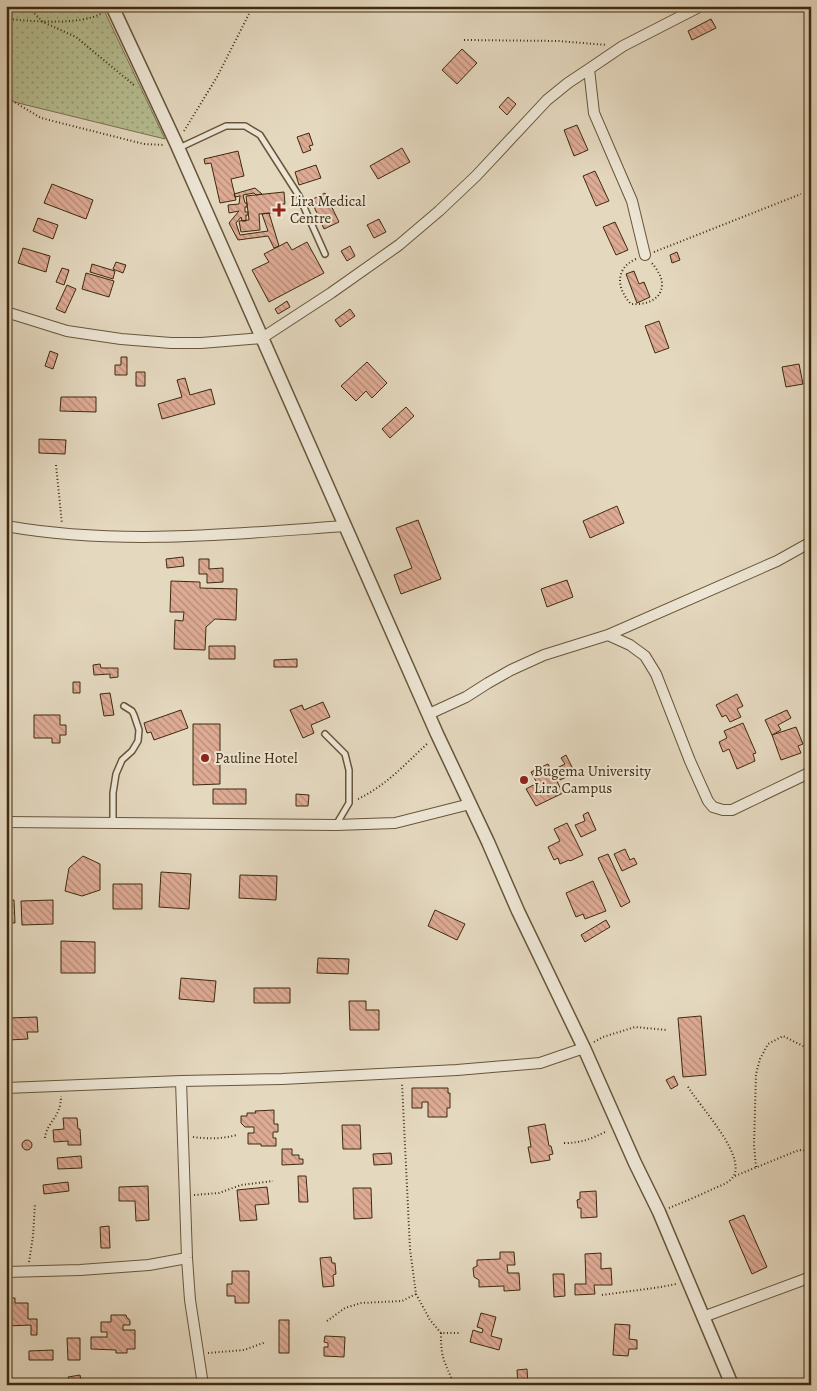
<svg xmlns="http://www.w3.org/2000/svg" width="817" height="1391" viewBox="0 0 817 1391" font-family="Alegreya,serif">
  <defs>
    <pattern id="grass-dots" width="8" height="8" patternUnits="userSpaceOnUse" patternTransform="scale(1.25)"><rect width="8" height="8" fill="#b6be91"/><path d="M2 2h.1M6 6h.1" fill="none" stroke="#959b75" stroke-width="1.8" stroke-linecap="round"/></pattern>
    <pattern id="building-back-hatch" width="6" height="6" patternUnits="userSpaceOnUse" patternTransform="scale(1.25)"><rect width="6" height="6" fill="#deab95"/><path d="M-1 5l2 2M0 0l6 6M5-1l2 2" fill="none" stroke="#b58b78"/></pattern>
  </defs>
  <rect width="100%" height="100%" fill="#e4d8bf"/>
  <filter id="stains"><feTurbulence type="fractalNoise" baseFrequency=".004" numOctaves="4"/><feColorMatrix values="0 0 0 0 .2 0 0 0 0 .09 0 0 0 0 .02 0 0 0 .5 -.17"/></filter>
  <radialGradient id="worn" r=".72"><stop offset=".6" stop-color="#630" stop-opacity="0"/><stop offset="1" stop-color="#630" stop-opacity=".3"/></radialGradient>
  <path fill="url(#grass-dots)" stroke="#7a744f" d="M6 6H102L165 139 6 100Z"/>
  <path fill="url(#building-back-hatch)" stroke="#3f2a0d" d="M711 19 716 28 692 40 688 31Z
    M462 49 477 63 457 84 442 70Z
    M508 97 516 104 507 115 499 107Z
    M577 125 588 150 574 156 564 130Z
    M309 133 313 145 309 146 311 150 303 153 297 137Z
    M402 148 410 162 378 179 370 166Z
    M238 151 244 176 231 179 236 200 220 203 211 163 205 164 204 159Z
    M316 165 321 178 299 185 295 172Z
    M595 171 609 201 596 206 583 176Z
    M52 184 93 200 86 219 44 203Z
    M255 188 262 194 256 195 254 193 243 195 245 203H247V207H245V212H248V215H246V221H242L241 217 236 223 240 235 268 231 262 214 269 213 279 246 274 248 268 236 238 240 229 223 239 211 229 213 228 205 239 204 240 196 235 197 234 194Z
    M284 192 285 204H281L282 212 259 214 260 230 241 232 239 221 249 220 246 196Z
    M325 193 339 222 324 229 311 200Z
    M38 218 58 225 53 239 33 231Z
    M379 219 386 232 374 238 367 225Z
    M615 222 628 250 616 255 603 227Z
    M287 242 292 250 307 242 324 273 269 302 252 270 269 262 264 254Z
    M350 246 355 256 347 261 341 251Z
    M23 248 50 256 46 272 18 263Z
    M677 252 680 260 672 263 670 255Z
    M116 262 126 265 123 273 113 269Z
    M92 264 115 271 113 279 90 272Z
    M62 268 69 270 64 285 56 282Z
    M634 271 639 284 644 282 650 297 637 303 626 274Z
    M86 273 114 281 109 297 82 289Z
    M67 285 76 289 65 313 56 309Z
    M287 301 290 307 278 314 275 309Z
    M350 309 355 316 340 327 335 320Z
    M659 321 669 348 655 353 645 326Z
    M50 351 58 354 53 369 45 366Z
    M121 357H127V375H115V365H121Z
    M367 362 387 383 372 398 366 391 356 401 341 386Z
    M799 364 803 384 786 387 782 367Z
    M136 372H145V386H136Z
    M185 378 190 395 211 389 215 404 162 419 158 404 182 397 177 380Z
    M61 397H96V412L60 411Z
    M406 407 414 416 390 438 382 429Z
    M39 439 66 440 65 454 39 453Z
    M617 506 624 523 590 538 583 521Z
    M418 520 441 579 401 594 394 575 412 568 396 528Z
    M183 557 184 566 167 568 166 559Z
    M199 559H209V569L223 568V582L207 583V574H199Z
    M567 580 573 597 547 607 541 589Z
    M171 581 200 582V588L237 589 236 620 215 619 206 627 205 650 174 649 175 620 183 621 184 612H170Z
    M209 646H235V659H209Z
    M297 659V667H274V660Z
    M100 664 101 668H118V677L110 678V674L94 675 93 665Z
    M73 682H80V693H73Z
    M110 693 114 715 104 716 100 694Z
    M737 694 743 706 737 709 741 717 730 722 726 715 722 717 716 705Z
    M323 702 330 717 311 725 314 733 303 738 290 710 302 705 304 710Z
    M181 710 188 728 154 740 151 732 147 733 144 723Z
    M787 710 791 718 778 725 781 730 772 735 765 720Z
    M34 715H60V725H66V735H60V743H52V738H34Z
    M743 723 756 753 753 754 755 761 737 769 729 749 723 752 719 742 727 738 724 731Z
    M193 724H220V784L193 785Z
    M796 727 803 744 798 746 801 753 781 760 772 735Z
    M566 755 575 773 560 780 555 769 565 764 561 758Z
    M548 764 563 793 536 806 526 789 537 783 531 772Z
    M213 789H246V804H213Z
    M296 794 309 795 308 806H296Z
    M588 812 596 830 581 837 575 825 585 821 583 815Z
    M567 823 583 855 570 861 569 860 560 864 558 858 554 860 548 847 560 841 554 829Z
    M625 849 630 860 634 858 637 864 622 871 614 854Z
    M608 854 630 902 621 907 598 858Z
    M83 856 100 864V890L82 896 65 891 69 868Z
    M161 872 191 874 189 909 159 907Z
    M240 875 277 876 276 900 239 898Z
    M593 881 606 911 585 919 583 914 576 917 566 893Z
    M113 884H142V909H113Z
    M6 900H14L15 923H6Z
    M53 900V924L22 925 21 901Z
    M435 910 465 924 457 940 428 926Z
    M606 920 610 927 585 942 581 935Z
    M61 941 95 942V973H61Z
    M318 958 349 959 348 974 317 973Z
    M181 978 216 981 214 1002 179 999Z
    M254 988H290V1003H254Z
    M349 1001H366V1010H379V1030H350Z
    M701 1016 706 1075 683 1077 678 1018Z
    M37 1017 38 1032H27L28 1039 8 1040 7 1018Z
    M674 1076 678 1085 671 1089 666 1080Z
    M412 1088H448V1093H450V1108H447V1117H428V1102H422V1108H412Z
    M274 1110V1124H278V1132H273V1138H276V1146H261V1144H248V1133H254V1127H245L241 1123V1116H247V1113H256L255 1111Z
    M63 1118H77L78 1129H80L81 1145H68V1141L54 1142 53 1130 64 1129Z
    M545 1124 549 1146H551L553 1154 549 1155 550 1160 531 1163 528 1147H531L528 1127Z
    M342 1125H360L361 1149H343Z
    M22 1145a5 5 0 1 1 10 0a5 5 0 1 1-10 0Z
    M282 1149H292V1155H299V1159H303V1164L282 1165Z
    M391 1153 392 1164 374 1165 373 1154Z
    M81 1156 82 1168 58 1169 57 1158Z
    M298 1176H306L308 1202H299Z
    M68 1182 69 1191 44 1194 43 1185Z
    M148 1186 149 1220 136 1221 135 1201H119V1187Z
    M267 1187 269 1204 255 1205 257 1220 240 1221 237 1190Z
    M353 1188H371L372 1218 354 1219Z
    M596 1191 597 1217 581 1218V1208H578L577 1200 580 1199V1192Z
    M744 1215 767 1267 752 1274 729 1221Z
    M109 1226 110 1248H101L100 1227Z
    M500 1252H514L515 1265H507L508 1273H519L520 1290 504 1291V1286L479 1287V1280L474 1277 473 1268 477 1266V1260L500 1259Z
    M601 1253V1269L611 1268 612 1285H594L595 1294 575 1295V1284H586L585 1254Z
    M331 1257 332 1263H335L336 1274 333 1275 334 1286 323 1287 320 1258Z
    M232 1271H249V1303H235V1296H227V1284H232Z
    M553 1274H564L565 1296 554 1297Z
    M6 1298H15V1303H28V1319H37V1335H31V1325L6 1326Z
    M481 1313 496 1317 491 1336 502 1339 499 1350 470 1342 473 1330 482 1333 483 1329 477 1327Z
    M111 1315H126L127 1318 129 1319 130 1321V1325H123V1330H135V1349H127V1353H116V1350L91 1349V1337H107V1332H101V1322H111Z
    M279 1320H289V1353H279Z
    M615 1324 630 1325 629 1339 637 1340V1349H629L628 1356 613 1355Z
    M325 1336 345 1337 344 1357 324 1356V1347H328V1343L324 1342Z
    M67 1338H80V1360H68Z
    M53 1350V1360H29V1351Z
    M527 1369 528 1385H518L517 1370Z
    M80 1375 82 1385H59V1383L69 1381 68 1377Z"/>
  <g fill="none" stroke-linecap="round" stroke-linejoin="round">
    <g stroke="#68563a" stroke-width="8">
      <path id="service" d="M179 148 226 126H245L260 135 299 196 325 254
        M325 734 345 754 349 770V803L336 825
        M113 822V793L116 774 122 760 132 751 138 741 139 730 134 715 132 711 124 706"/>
    </g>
    <g stroke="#68563a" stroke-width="12">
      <path id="minor" d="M645 255 632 201 594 113 589 69 623 46 701 6
        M6 312 67 331 121 339 171 343H201L262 338 331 293 399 245 439 211 476 176 547 100 568 83 589 69
        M6 526C118 546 233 534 345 526
        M608 635 630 645 645 656 656 674 690 761 708 801 713 807 723 810H732L811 772
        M429 714 466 697 488 683 511 670 544 655 608 635 777 561 811 542
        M6 822 336 825 395 823 470 804
        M181 1081 187 1258 190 1300 203 1385
        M6 1088 181 1081 282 1079 457 1070 540 1063 584 1048
        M6 1272 80 1270 149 1265 187 1258
        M703 1317 811 1277"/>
    </g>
    <g stroke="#68563a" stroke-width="15">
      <path id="tertiary" d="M112 6 176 143 437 734 488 842 518 911 584 1048 635 1163 659 1212 732 1385"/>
    </g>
    <path stroke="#3f2a0d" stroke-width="2" stroke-dasharray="1 2.5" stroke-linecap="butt" d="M27 6 43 22 76 37 135 86
      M6 15 17 6
      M6 19C32 21 80 26 102 13
      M464 40 558 41 607 45
      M6 97 41 118 144 144 164 145
      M184 131 217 77 253 6
      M654 252 801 194
      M636 259C614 269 617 289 631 304 644 305 662 301 662 284 662 276 656 268 651 262
      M56 465 62 524
      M358 799C387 785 405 764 428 743
      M594 1042 603 1037 635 1027 666 1030
      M193 1137C208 1139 222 1139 237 1135
      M45 1138C47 1121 61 1118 61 1096
      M564 1143C582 1143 591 1139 607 1131
      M756 1167 754 1145 756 1074 760 1059 768 1044 783 1036 803 1046 811 1053
      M735 1176 799 1150 811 1151
      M194 1195 219 1193 241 1185 273 1181
      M669 1208C684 1202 700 1195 715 1188 720 1186 725 1184 729 1181 755 1163 697 1104 687 1085
      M29 1262 33 1236 35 1204
      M416 1294 430 1320 441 1333H460
      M602 1295 661 1287 676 1284
      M327 1321 345 1308 361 1303 402 1301 416 1294 410 1249 402 1083
      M441 1333C441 1344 441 1355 446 1365 448 1372 452 1377 453 1385
      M208 1353 244 1350 266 1342
      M31 1385 37 1379"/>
    <use href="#service" stroke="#ede6d5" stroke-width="5"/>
    <use href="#minor" stroke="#ede6d5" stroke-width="10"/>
    <use href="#tertiary" stroke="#ede6d5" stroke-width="12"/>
  </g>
  <g fill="#8f2418" stroke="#ede6d5" stroke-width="2">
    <path d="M276.5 202.5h5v5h5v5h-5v5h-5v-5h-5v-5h5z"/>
    <circle cx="205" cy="758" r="5"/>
    <circle cx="524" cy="780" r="5"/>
  </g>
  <g text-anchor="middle" stroke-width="4" stroke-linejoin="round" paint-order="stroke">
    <g font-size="15" fill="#3f2a0d" stroke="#ede6d5" text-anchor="start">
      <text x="290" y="206">Lira Medical<tspan x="290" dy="17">Centre</tspan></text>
      <text x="215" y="763">Pauline Hotel</text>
      <text x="534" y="776">Bugema University<tspan x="534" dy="17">Lira Campus</tspan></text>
    </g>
  </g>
  <rect width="817" height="1391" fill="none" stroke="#e4d8bf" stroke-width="25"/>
  <rect x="8" y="8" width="802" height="1376" fill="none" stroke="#3f2a0d" stroke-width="2.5"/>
  <rect x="12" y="12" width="792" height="1366" fill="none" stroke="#3f2a0d"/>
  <rect width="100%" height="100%" filter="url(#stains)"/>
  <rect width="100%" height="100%" fill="url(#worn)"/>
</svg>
